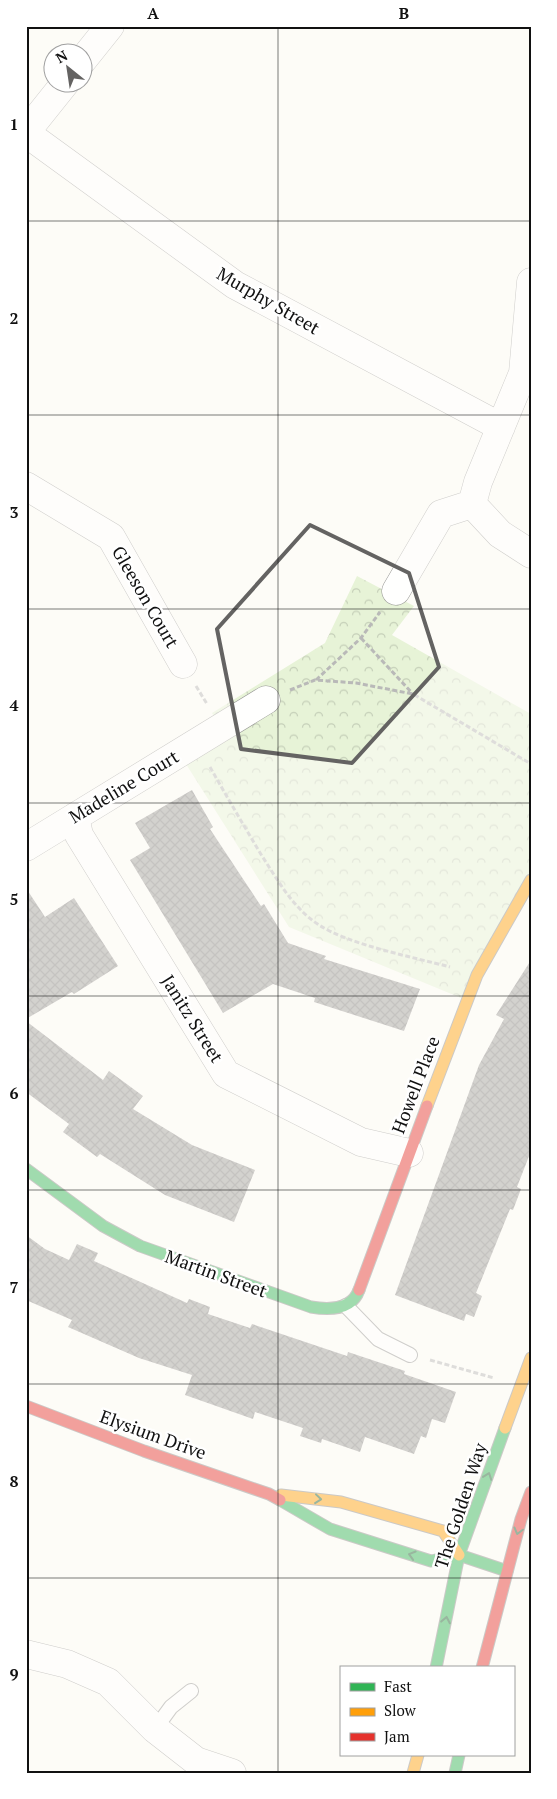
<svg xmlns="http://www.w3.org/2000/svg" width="557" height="1799" viewBox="0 0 557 1799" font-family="'PT Serif',serif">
  <defs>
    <pattern id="park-crowns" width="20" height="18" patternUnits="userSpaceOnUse" patternTransform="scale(1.25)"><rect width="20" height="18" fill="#e7f3d7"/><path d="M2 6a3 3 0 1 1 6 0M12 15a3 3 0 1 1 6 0" fill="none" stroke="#c5cfb8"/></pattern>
    <pattern id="building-cross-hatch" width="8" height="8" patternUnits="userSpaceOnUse" patternTransform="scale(1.25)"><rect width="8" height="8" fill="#a19f9c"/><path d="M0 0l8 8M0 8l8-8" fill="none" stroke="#82807e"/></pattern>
  </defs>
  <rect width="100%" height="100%" fill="#fdfcf7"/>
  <path fill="url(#park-crowns)" d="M357 576 414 606 392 635 531 714V878L466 1000 289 927 179 753 221 727 212 713 325 643Z"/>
  <path fill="url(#building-cross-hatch)" d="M192 790 213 827 210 829 261 906 264 904 288 943 326 956 324 959 420 989 404 1031 314 1002 315 998 273 984 223 1013 130 860 150 848 135 823Z
    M26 888 45 917 74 898 118 966 74 994 72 992 26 1019Z
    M531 960V1151L517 1187 521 1189 513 1210 510 1209 476 1293 482 1296 474 1317 466 1314 464 1321 395 1295 479 1065 504 1019 496 1015Z
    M26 1021 103 1080 109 1071 143 1096 133 1109 192 1145 255 1170 234 1222 165 1195 100 1154 97 1157 63 1132 69 1124 26 1092Z
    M26 1235 45 1249 69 1260 77 1244 98 1253 94 1261 187 1303 189 1299 210 1307 208 1314 250 1328 252 1324 347 1356 348 1352 405 1371 404 1374 456 1392 445 1423 432 1419 426 1438 421 1436 414 1454 365 1437 360 1452 322 1439 321 1443 300 1436 303 1428 255 1412 253 1419 185 1395 192 1375 139 1358 68 1327 72 1320 26 1300Z"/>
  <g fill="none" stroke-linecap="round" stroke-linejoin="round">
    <g stroke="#979795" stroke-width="16">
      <path id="lane" d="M346 1306 378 1339 410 1355
        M155 1729 171 1707 191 1691"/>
    </g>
    <g stroke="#979795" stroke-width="29">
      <path id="street" d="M82 61 110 26
        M26 132 66 82
        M26 133 235 285 501 427
        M531 282 523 373 478 482 472 504 500 534 531 554
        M26 486 111 537 183 664
        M396 591 441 514 472 504
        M75 817 79 835 226 1074 361 1142 409 1153
        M26 847 266 700
        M26 1654 67 1664 108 1682 155 1729 196 1761 232 1773"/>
    </g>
    <g stroke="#8e8d8b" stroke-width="13">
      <path id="fast" d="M26 1169 103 1226 140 1246 311 1307C329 1310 352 1310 359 1290
        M280 1500 330 1529 431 1561 459 1555 507 1571
        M436 1668 459 1555 505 1428
        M455 1773 459 1755"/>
    </g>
    <g stroke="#8e8d8b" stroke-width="13">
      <path id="slow" d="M427 1106 477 975 531 880
        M505 1428 531 1358
        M281 1495 341 1502 443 1531 459 1555
        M413 1773 418 1755"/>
    </g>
    <g stroke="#8e8d8b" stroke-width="13">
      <path id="jam" d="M359 1290 427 1106
        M26 1406 144 1451 269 1494 280 1500
        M482 1668 521 1519 531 1492"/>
    </g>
    <path stroke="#b9b9b8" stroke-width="3" stroke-dasharray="5 2.5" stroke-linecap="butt" d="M361 638 413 694
      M316 680 361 638 380 612
      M196 686 207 704
      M290 690 315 680 356 683 413 694 531 764
      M210 767C227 797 244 826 262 856 279 882 293 908 319 925 350 945 413 957 450 967
      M430 1360 494 1378"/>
    <use href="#lane" stroke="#fffffe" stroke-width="14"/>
    <use href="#street" stroke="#fffffe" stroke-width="28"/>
    <use href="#fast" stroke="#30b455" stroke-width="11"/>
    <use href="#slow" stroke="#ff9f0a" stroke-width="11"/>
    <use href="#jam" stroke="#e5322d" stroke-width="11"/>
  </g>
  <defs><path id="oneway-chevron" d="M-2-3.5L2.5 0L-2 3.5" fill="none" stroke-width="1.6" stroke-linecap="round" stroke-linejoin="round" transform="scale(1.25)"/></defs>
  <g stroke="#206233">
    <use href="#oneway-chevron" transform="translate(488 1476) rotate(-70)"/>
    <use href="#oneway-chevron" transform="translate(318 1499) rotate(6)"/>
    <use href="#oneway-chevron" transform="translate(518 1531) rotate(105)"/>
    <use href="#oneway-chevron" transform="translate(412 1555) rotate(-163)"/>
    <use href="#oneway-chevron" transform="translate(446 1620) rotate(-79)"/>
  </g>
  <path d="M0 0H557V1799H0ZM310 525 409 573 439 667 352 763 241 749 217 629Z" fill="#fdfcf7" fill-opacity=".55" fill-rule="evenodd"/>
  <path fill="none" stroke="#646362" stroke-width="4" stroke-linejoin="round" d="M310 525 409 573 439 667 352 763 241 749 217 629Z"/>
  <path fill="none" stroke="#111" stroke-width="1" stroke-opacity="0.55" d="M278 26V1773M26 221H531M26 415H531M26 609H531M26 803H531M26 996H531M26 1190H531M26 1384H531M26 1578H531"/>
  <g text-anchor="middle" stroke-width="5" stroke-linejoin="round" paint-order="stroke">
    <g font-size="18" fill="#111" stroke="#fff">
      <text transform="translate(268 301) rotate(30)" y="6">Murphy Street</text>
      <text transform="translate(145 597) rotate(60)" y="6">Gleeson Court</text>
      <text transform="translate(124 787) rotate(-31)" y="6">Madeline Court</text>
      <text transform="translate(192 1019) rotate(58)" y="6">Janitz Street</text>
      <text transform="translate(416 1085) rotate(-69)" y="6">Howell Place</text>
      <text transform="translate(216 1274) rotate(20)" y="6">Martin Street</text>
      <text transform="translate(153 1435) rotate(20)" y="6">Elysium Drive</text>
      <text transform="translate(461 1506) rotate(-72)" y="6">The Golden Way</text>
    </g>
  </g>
  <rect width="557" height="1799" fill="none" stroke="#ffffff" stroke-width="55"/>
  <rect x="340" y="1666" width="175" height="90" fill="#ffffff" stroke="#a0a0a0"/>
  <rect x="350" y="1683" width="25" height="8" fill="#30b455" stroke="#a0a0a0"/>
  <text x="384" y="1692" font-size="15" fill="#111111">Fast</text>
  <rect x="350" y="1708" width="25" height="8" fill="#ff9f0a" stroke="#a0a0a0"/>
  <text x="384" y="1716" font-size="15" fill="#111111">Slow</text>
  <rect x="350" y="1733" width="25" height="8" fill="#e5322d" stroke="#a0a0a0"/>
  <text x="384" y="1742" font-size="15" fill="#111111">Jam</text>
  <g transform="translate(68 68) rotate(330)"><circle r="24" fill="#ffffff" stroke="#a0a0a0"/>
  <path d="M0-4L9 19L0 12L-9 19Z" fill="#646362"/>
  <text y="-8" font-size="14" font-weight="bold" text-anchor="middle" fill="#111111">N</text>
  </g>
  <rect x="28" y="28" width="502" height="1744" fill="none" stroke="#111" stroke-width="2"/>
  <g font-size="16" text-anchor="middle" font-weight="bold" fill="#111">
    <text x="153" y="19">A</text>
    <text x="404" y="19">B</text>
    <text x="14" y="130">1</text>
    <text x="14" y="324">2</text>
    <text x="14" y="518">3</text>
    <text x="14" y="711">4</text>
    <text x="14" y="905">5</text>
    <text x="14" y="1099">6</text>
    <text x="14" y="1293">7</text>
    <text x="14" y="1487">8</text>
    <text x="14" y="1680">9</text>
  </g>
</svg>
